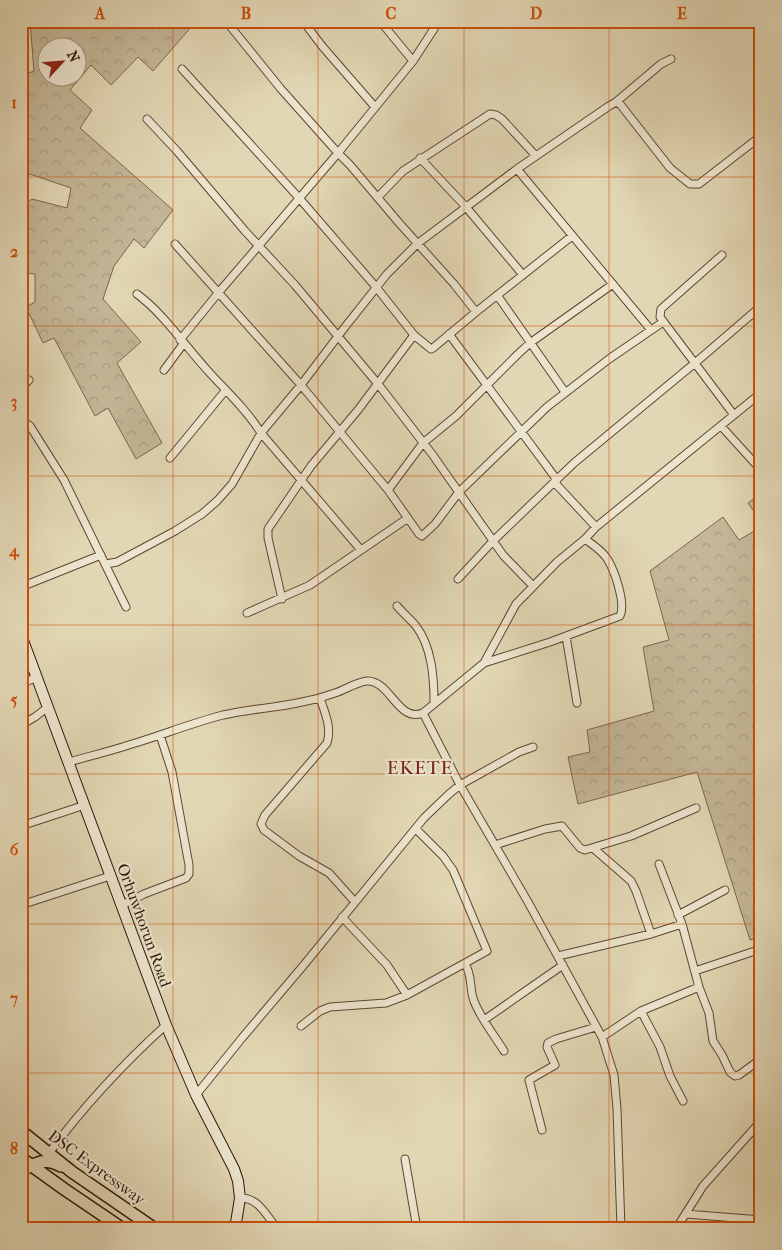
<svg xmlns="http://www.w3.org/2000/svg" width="782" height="1250" viewBox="0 0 782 1250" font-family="'IM FELL French Canon',serif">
  <defs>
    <pattern id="forest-crowns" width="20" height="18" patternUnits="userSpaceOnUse" patternTransform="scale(1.25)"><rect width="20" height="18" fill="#c4b697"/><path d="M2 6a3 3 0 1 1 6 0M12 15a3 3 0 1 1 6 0" fill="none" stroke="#a99c81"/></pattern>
  </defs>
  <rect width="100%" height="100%" fill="#e2d7b4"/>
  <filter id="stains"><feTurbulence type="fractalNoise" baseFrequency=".004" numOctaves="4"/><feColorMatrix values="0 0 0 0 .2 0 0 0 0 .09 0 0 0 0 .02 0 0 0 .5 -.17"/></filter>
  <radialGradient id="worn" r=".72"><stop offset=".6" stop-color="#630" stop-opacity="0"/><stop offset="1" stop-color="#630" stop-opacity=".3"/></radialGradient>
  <path fill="url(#forest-crowns)" stroke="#7a6650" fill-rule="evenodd" d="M30 21H188L192 26 153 71 138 57 111 85 91 65 70 90 92 110 80 128 173 210 144 248 134 239 114 266 103 299 141 342 117 363 162 443 136 459 108 408 95 416 54 338 43 343 26 307 35 302V274L21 273V207L32 199 67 208 71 188 21 171V76L34 71ZM48 48H78V78H48Z
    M761 493V521L748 503Z
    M723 517 739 540 761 527V937L750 940 697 772 578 804 568 757 590 752 587 730 654 711 643 647 669 640 650 571Z"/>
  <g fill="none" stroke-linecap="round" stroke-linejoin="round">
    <g stroke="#5c4634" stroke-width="9">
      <path id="street" d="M226 21 281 89 338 153 350 165 400 224 454 284 476 312
        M303 21 322 46 375 107
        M380 21 413 61
        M182 69 300 199 376 287 414 335 431 349 433 348 476 312 572 236
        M616 102 661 64 671 59
        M147 119 177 151 245 231 295 285 378 384 432 454 503 555 533 586
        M420 158 466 207 523 275
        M517 169 651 330
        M378 197 403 171 490 114 496 115 502 119 536 156
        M175 244 301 385 388 490 419 534 422 536 435 524 459 492 547 407 609 359 663 322
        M722 255 661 309 660 317 734 415
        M137 294C163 313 186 347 208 371 226 391 247 410 261 433L361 550
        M497 295 565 392
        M449 334 557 480
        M180 340 219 292 338 153 413 61 439 21
        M164 370 184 343
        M21 389 29 380
        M721 426 761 470
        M21 428 27 424 30 426 64 480 126 607
        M170 458 225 391
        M554 482 596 527
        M388 490 423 443 456 416 517 355 530 343 613 284
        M106 564 117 562 175 531 202 514 217 501 232 484 261 433 301 385 345 327 387 274 417 244 517 169 609 106 616 102 620 104 670 168 690 184H699L761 136
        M458 579 493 541 574 463 695 363 759 308
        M21 587 101 555
        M282 599 268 538V529L311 466 358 410 414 335
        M397 606C403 613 410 619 416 626 432 647 434 678 434 703
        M247 613 310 585 408 518
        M566 636 577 703
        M484 663 550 642 620 616C626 604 615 572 608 560 603 551 593 545 585 539
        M21 684 37 677
        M320 698C325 713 332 728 327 743L265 815 261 824 264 830 299 856 329 873 355 902
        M423 713 460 785 528 902 602 1037 614 1075 617 1109 621 1229
        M21 725 35 717 48 707
        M69 762C90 756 111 751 132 744 162 735 192 723 223 715 249 709 276 708 302 702 313 700 324 697 335 693 345 690 356 682 367 681 390 680 398 723 423 713L484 663 516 604 557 562 585 539 596 527 761 393
        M21 826 85 805
        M495 845 545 829 562 826 580 848 585 850 631 836 696 808
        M593 848 631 881 636 891 651 934
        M659 864 682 924 699 987
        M21 905 107 877 111 874
        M122 905 144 894 186 878 189 874V865L172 772 160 735
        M678 915 725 890
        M342 917 387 965 407 995
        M558 956 651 934 682 924
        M465 964C473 976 469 989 474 1001 481 1019 494 1035 504 1051
        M695 971 761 949
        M641 1011 660 1047 670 1076 683 1101
        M484 1020 563 965
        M301 1026 320 1011 330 1007 386 1003 407 995 487 951 453 870 443 856 416 829
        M602 1037 641 1011 699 987 709 1013 713 1041 722 1055 730 1072 735 1076 739 1075 761 1059
        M196 1095 242 1038 303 966 424 818 449 794 460 785 519 752 533 747
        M542 1130 529 1080 555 1065 547 1047 548 1043 556 1039 596 1027
        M49 1153C84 1106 123 1064 166 1025
        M405 1159 417 1229
        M21 1176 32 1166
        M240 1198C258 1197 267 1216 277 1229
        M686 1214 761 1220
        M676 1229 703 1186 761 1121"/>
    </g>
    <g stroke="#301609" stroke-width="12">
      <path id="secondary" d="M21 635 166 1025 196 1095 234 1169 238 1181 240 1198 235 1229"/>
    </g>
    <g stroke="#301609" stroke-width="14">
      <path id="primary" d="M21 1131 72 1172 155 1229
        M21 1158 64 1189 123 1229
        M32 1166C42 1159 51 1161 61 1166"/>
    </g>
    <use href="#street" stroke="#ece5ce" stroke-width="7"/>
    <use href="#secondary" stroke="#ece5ce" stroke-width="10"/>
    <use href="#primary" stroke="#e2d7b4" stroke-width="11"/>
  </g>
  <path fill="none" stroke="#cc4f0c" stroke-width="1" stroke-opacity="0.55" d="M173 21V1229M318 21V1229M464 21V1229M609 21V1229M21 177H761M21 326H761M21 476H761M21 625H761M21 774H761M21 924H761M21 1073H761"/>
  <g text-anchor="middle" stroke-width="4.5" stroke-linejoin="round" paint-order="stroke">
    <g font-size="16" fill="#301609" stroke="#ece5ce">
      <text transform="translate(145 925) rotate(70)" y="6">Orhuwhorun Road</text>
      <text transform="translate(97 1167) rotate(36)" y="6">DSC Expressway</text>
    </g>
    <g font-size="19" letter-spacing="1" fill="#7a1f14" stroke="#ece5ce">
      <text x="420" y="774">EKETE</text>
    </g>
  </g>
  <rect width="782" height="1250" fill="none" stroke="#e2d7b4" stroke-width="55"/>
  <g transform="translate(62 62) rotate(64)"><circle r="24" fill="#ece5ce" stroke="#a1927f"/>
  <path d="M0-4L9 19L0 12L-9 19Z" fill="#8f2418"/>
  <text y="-8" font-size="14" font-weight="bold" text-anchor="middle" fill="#301609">N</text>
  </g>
  <rect x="28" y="28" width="726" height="1194" fill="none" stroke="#cc4f0c" stroke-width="2"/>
  <g font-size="16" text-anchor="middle" font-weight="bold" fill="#cc4f0c">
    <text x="100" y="19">A</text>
    <text x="246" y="19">B</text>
    <text x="391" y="19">C</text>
    <text x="536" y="19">D</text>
    <text x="682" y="19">E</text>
    <text x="14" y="108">1</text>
    <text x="14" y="257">2</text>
    <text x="14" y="407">3</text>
    <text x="14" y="556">4</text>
    <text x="14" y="705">5</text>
    <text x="14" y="855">6</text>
    <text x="14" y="1004">7</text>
    <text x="14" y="1154">8</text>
  </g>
  <rect width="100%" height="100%" filter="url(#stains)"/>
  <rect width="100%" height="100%" fill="url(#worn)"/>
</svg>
